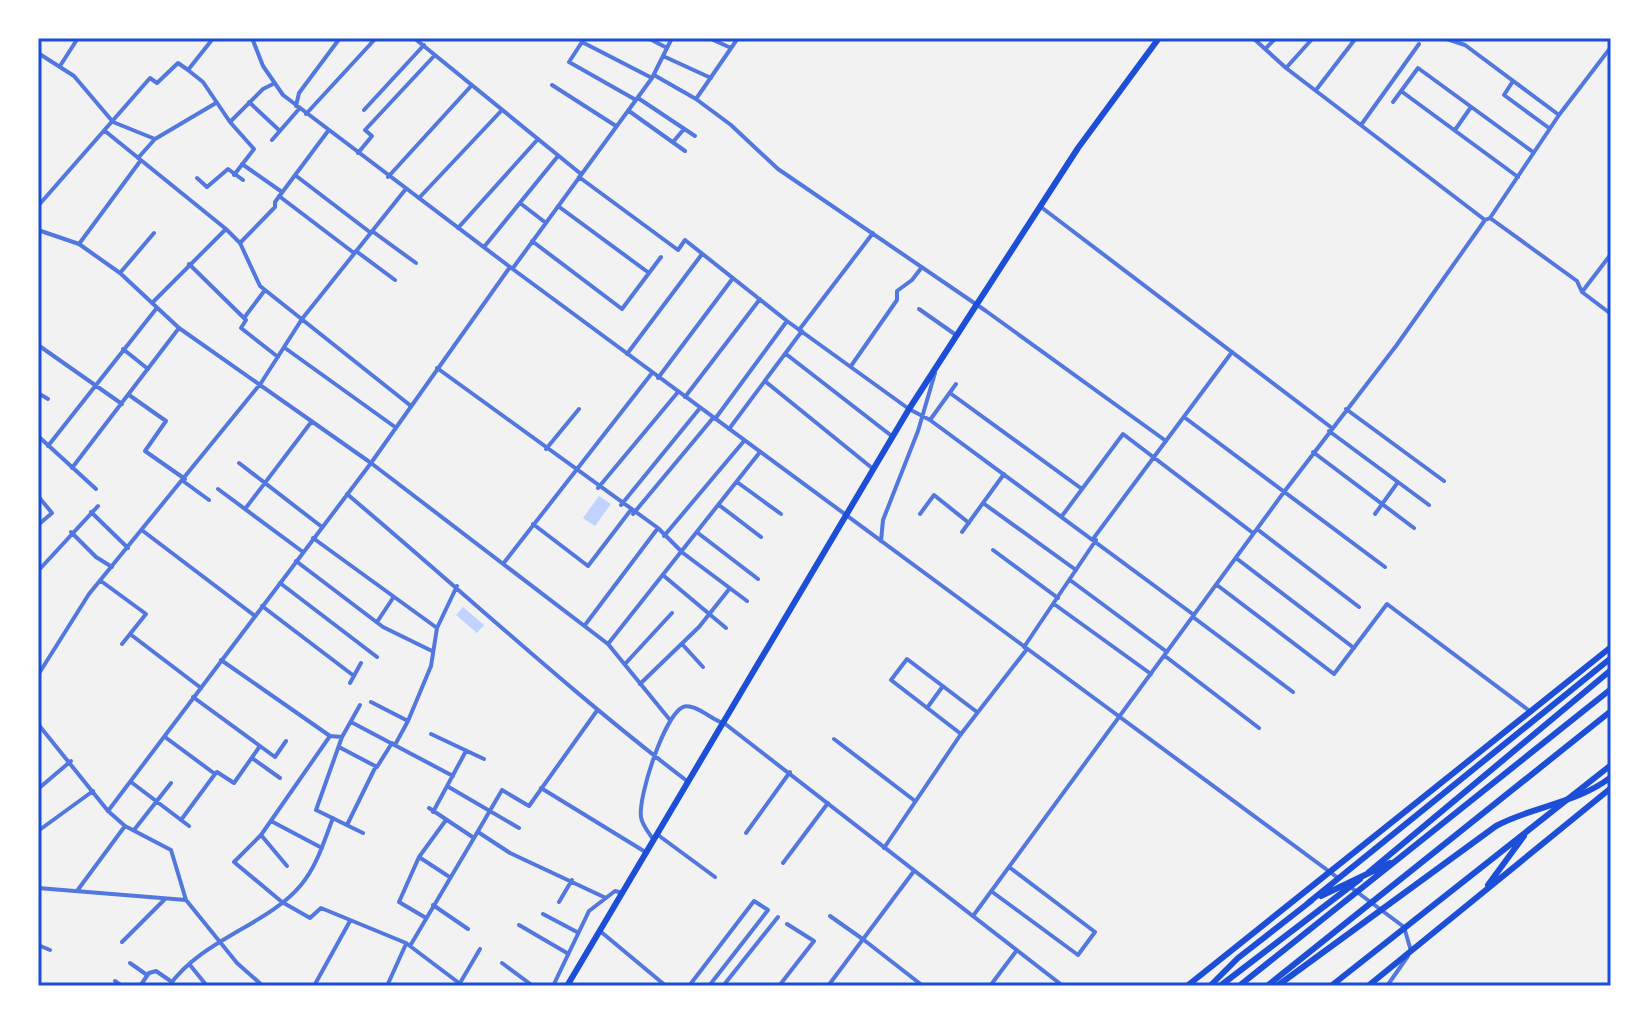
<svg xmlns="http://www.w3.org/2000/svg" width="1649" height="1024" viewBox="0 0 1649 1024" font-family="'DejaVu Sans',sans-serif">
  <rect width="100%" height="100%" fill="#f2f2f2"/>
  <path fill="#bfd3fe" d="M599 496 611 504 595 526 583 518Z
    M463 607 484 625 477 633 456 615Z"/>
  <g fill="none" stroke-linecap="round" stroke-linejoin="round">
    <path stroke="#5277de" stroke-width="4" d="M252 38 263 66 283 95 510 267
      M414 38 581 174
      M581 38 582 42 652 78
      M648 38 667 48
      M709 38 731 48
      M1253 38 1286 68 1485 220 1490 218 1577 281 1582 292 1611 314
      M1444 38 1465 45 1559 115
      M582 42 569 62 636 100
      M1265 49 1276 38
      M38 53 74 76 113 122 155 139
      M663 56 711 78
      M60 66 78 38
      M1286 68 1313 38
      M188 70 203 82 230 122 263 89 275 83
      M654 75 696 99 731 125 778 169 986 311 1166 441
      M1513 81 1504 95 1549 128
      M552 85 616 126
      M1316 90 1356 38
      M1401 91 1518 177
      M638 98 695 136
      M696 99 738 38
      M249 102 280 131
      M1393 102 1418 68 1533 152
      M296 106 299 93 340 38
      M364 110 424 45
      M629 111 685 151
      M306 114 376 38
      M230 122 254 149 234 175
      M1361 125 1419 44
      M1455 130 1471 107
      M105 131 226 229 240 243 260 286 411 406
      M272 140 299 109
      M673 142 684 129
      M358 153 372 136 365 130 435 55
      M138 158 155 139 216 103
      M242 164 282 192
      M295 175 371 233
      M388 177 472 85
      M579 177 678 250 685 240 787 321 909 409 930 420 1194 615
      M197 178 207 187 228 169 243 180
      M279 196 354 253
      M419 198 502 110
      M520 203 546 223
      M38 206 150 78 157 83 178 63 188 70 211 41 209 38
      M558 206 649 273
      M1490 218 1559 115 1611 47
      M458 228 538 139
      M38 230 79 244 120 273 179 328 371 463 608 644 760 452
      M372 231 416 263
      M532 241 622 309 661 257
      M240 243 275 207V202L328 131
      M79 244 141 160
      M484 247 558 156
      M356 251 395 280
      M189 264 246 320 241 328 278 357
      M513 268 652 78 672 38
      M120 273 154 233
      M1582 292 1611 254
      M152 303 226 229
      M919 309 956 335
      M244 318 265 290
      M799 330 873 233
      M38 345 122 404
      M285 348 395 427
      M123 349 148 369
      M627 354 702 254
      M786 354 893 437
      M851 366 897 300V291L912 280 922 267
      M437 368 658 528 683 553 747 601
      M658 378 733 278
      M766 382 872 468
      M38 393 48 399
      M950 393 1082 489
      M129 395 166 421 145 451 185 479
      M685 397 760 299
      M1346 409 1444 481
      M1184 417 1385 567
      M715 419 787 321
      M930 420 956 384
      M729 429 802 331
      M1329 431 1429 505
      M38 436 96 489
      M48 446 156 309
      M546 449 579 409
      M1313 452 1414 528
      M239 463 322 527
      M72 468 179 328
      M183 481 209 500
      M737 482 781 514
      M598 488 678 392
      M218 489 303 552
      M347 494C461 590 569 691 687 781
      M38 496 52 513 38 525
      M983 503 1076 570
      M621 505 700 408
      M719 505 761 537
      M245 509 312 421
      M91 512 128 548
      M633 514 713 418
      M920 514 934 495 969 523
      M1375 514 1398 482
      M1062 516 1123 434 1253 533
      M533 524 588 566 630 511
      M1257 529 1359 607
      M143 531 255 616
      M71 532 96 557 112 567
      M962 532 1004 474
      M698 533 758 579
      M664 536 744 441
      M313 538 437 628
      M1093 539 1232 352
      M881 541 883 520 918 431 935 373
      M993 550 1058 598
      M1236 558 1354 648
      M296 561 383 627 432 651
      M503 564 652 373
      M38 571 98 506
      M664 576 726 628
      M1070 580 1167 652
      M101 581 146 614 122 644
      M280 583 377 657
      M1217 585 1334 674 1387 604 1531 712
      M1054 604 1151 674
      M262 606 354 676
      M1193 617 1293 692
      M377 622 393 598
      M585 625 658 528
      M130 634 201 688
      M608 644 670 720
      M682 644 703 667
      M1024 647 1096 540
      M1165 656 1259 728
      M221 660 330 736
      M625 664 672 613
      M38 675 89 594 261 383 302 319 405 190
      M350 683 361 663
      M640 684 699 627 730 588
      M193 697 275 757 286 741
      M371 702 408 721 431 666 437 628 457 586
      M360 705 342 737 330 736 261 835 234 862 282 902 310 918 321 908 406 943 463 986
      M927 708 943 686
      M351 722 453 776
      M38 724 108 811 125 826 171 850 186 900 237 963 263 986
      M431 734 484 759
      M961 734 891 680 907 659 977 712
      M165 737 215 774 217 772 234 783 260 746
      M342 737 316 810 363 833
      M834 739 915 801
      M396 743 408 721
      M339 747 377 767 392 743
      M252 758 280 778
      M131 782 189 826
      M447 786 519 828
      M541 788 647 853
      M38 789 71 761
      M429 808 474 838 502 790 529 806 596 712
      M433 812 466 751
      M181 820 215 774
      M271 821 322 848
      M347 825 376 766
      M134 830 171 783
      M38 831 93 791
      M478 832 510 853 606 898
      M746 833 790 772
      M261 835 287 866
      M658 835 715 877
      M653 839C649 833 642 825 641 817 638 797 664 716 683 707 693 702 712 720 723 723
      M419 857 448 876
      M783 863 828 803
      M38 888 186 900
      M77 891 125 826
      M991 891 1078 955 1095 932 1009 867
      M559 902 572 880
      M433 905 468 929
      M543 914 577 932
      M830 916 864 940
      M973 916 1284 492 1396 346 1485 220
      M426 918 399 902 419 857 446 820
      M519 925 567 953
      M600 931 666 986
      M122 942 165 899
      M38 945 50 950
      M410 946 474 838
      M130 963 147 975
      M502 963 533 986
      M190 965 207 986
      M115 981 122 986
      M460 983 480 949
      M140 986 149 973 156 971 172 982
      M169 986C202 939 268 925 301 885 317 866 324 841 333 818
      M314 986 350 921
      M387 986 406 944
      M553 986 589 911 615 891 623 893
      M689 986 754 901 768 910 709 986
      M723 986 778 917
      M779 986 814 941 787 924
      M1387 986 1408 956"/>
    <path stroke="#5277de" stroke-width="4" d="M1041 207 1332 428
      M724 723 1063 986
      M108 811 371 463 510 267 1338 878
      M884 848 961 734 1027 649
      M1349 886 1404 927 1411 951
      M864 940 923 986
      M828 986 914 871
      M990 986 1017 950"/>
    <path stroke="#1d4ed8" stroke-width="6" d="M1369 872 1611 670
      M1488 885 1524 836
      M567 986 909 409 1078 148 1159 38
      M1187 986 1611 647
      M1220 986 1360 879
      M1331 986 1611 765
      M1368 986 1611 788"/>
    <path stroke="#1d4ed8" stroke-width="6" d="M1321 896 1390 863
      M1308 903 1611 658
      M1210 986 1238 958 1311 901
      M1239 986 1611 689
      M1267 986 1611 711
      M1277 986 1496 826C1533 806 1578 803 1611 777"/>
  </g>
  <rect width="1649" height="1024" fill="none" stroke="#ffffff" stroke-width="80"/>
  <rect x="40" y="40" width="1569" height="944" fill="none" stroke="#1d4ed8" stroke-width="3"/>
</svg>
